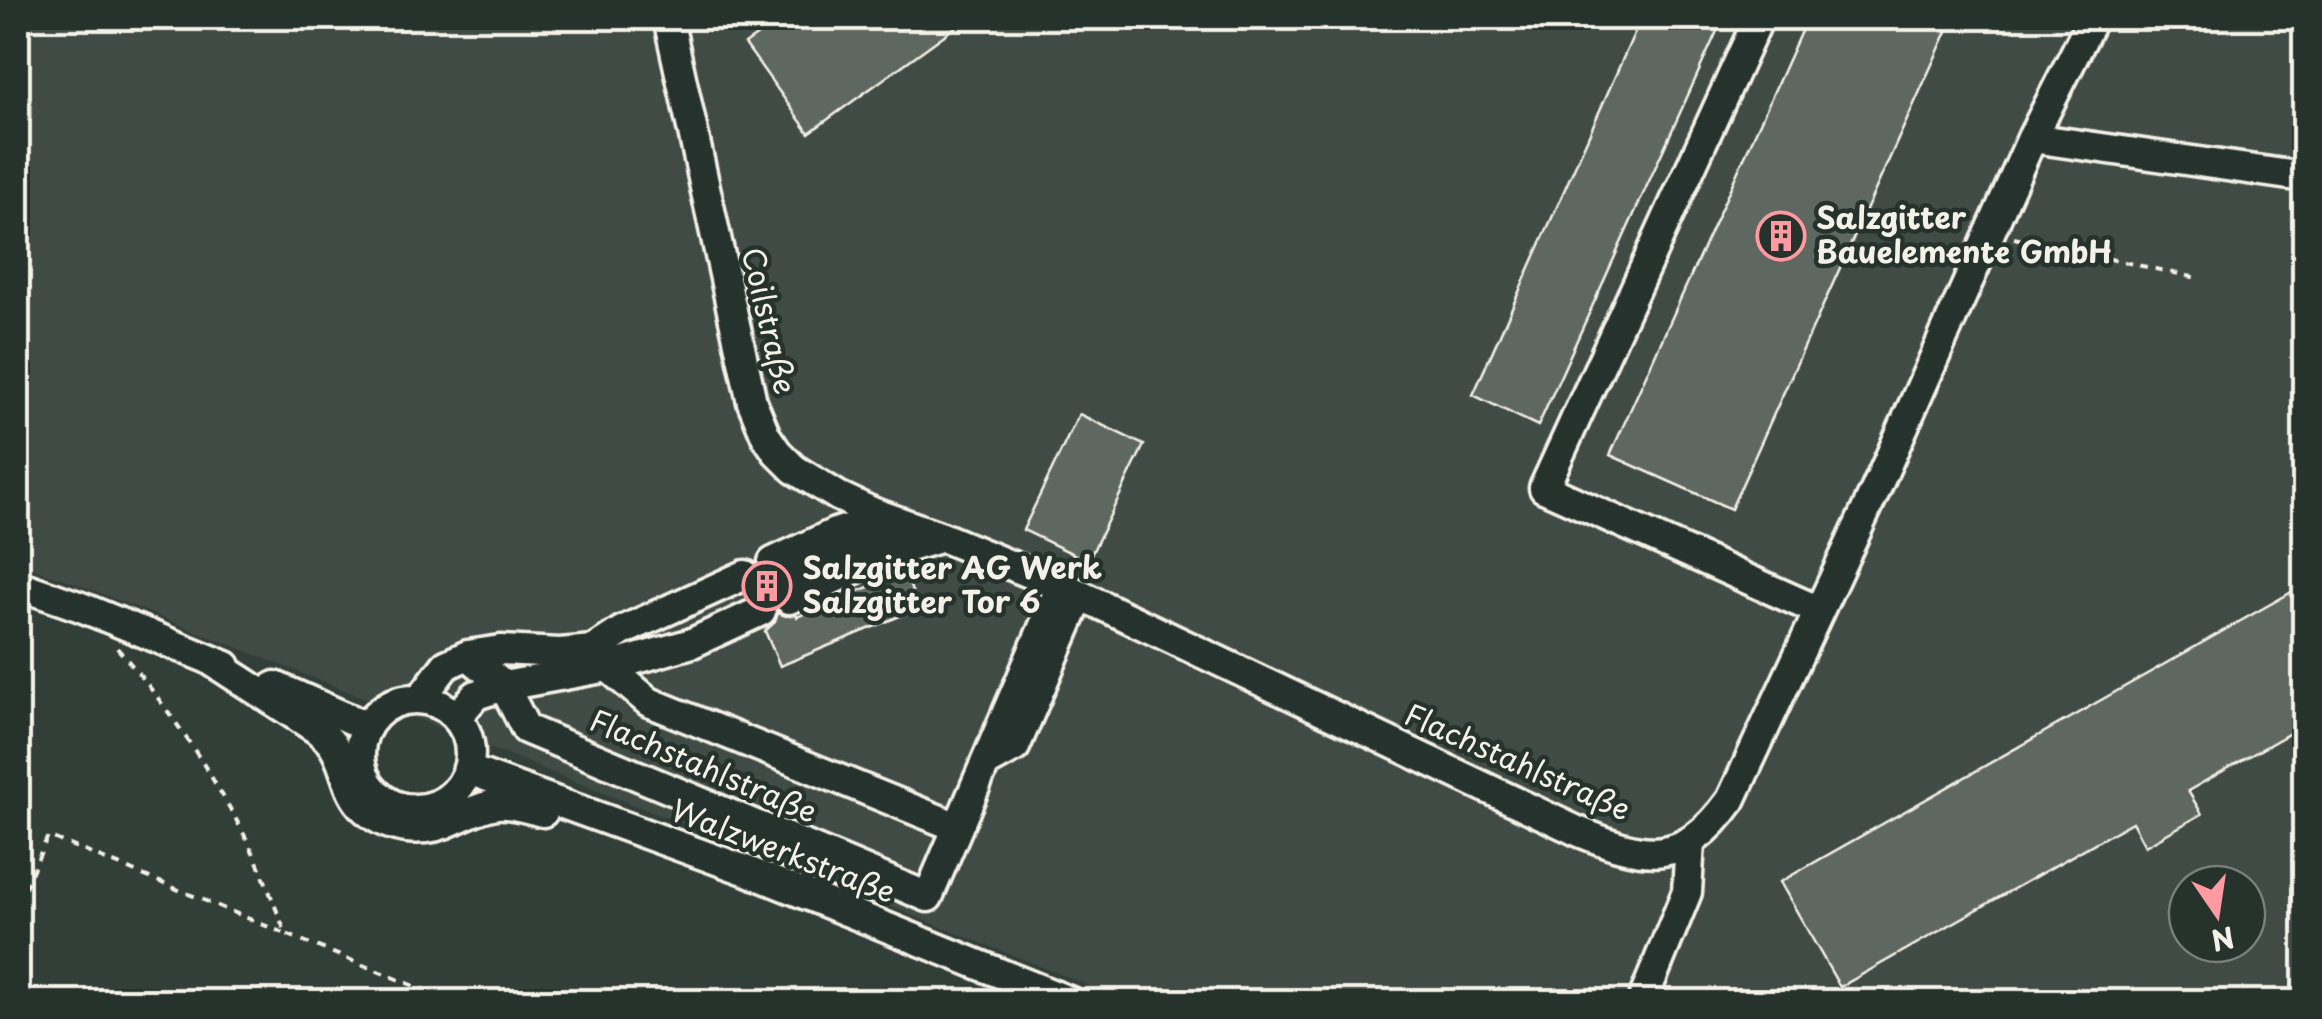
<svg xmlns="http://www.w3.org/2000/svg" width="2322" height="1019" viewBox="0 0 2322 1019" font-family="'Playpen Sans',sans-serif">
  <rect width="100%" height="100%" fill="#323e38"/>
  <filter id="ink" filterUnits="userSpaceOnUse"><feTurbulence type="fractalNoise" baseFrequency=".01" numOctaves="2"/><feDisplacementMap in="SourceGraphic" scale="20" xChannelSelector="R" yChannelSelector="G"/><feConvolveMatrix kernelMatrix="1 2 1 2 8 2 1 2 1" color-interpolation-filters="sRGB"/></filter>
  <g filter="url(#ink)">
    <path fill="#404b44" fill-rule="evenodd" d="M18 18H2304V1001H1128L62 578 18 564ZM2187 884H2247V944H2187Z"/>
    <path fill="#5f6861" stroke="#f4f1e8" stroke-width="2.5" d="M782 18H968L809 133 745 44Z
      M1641 18H1723L1538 426 1473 395Z
      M1807 18H1953L1731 509 1610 455Z
      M1079 414 1144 445 1088 561 1023 530Z
      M904 572 919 608 780 666 765 631 775 622 778 613 786 616 796 615 797 617Z
      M2304 585V725L2188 791 2202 814 2145 846 2132 822 1840 987 1780 882Z"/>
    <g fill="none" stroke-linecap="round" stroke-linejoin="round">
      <path stroke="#4f5952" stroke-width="28" stroke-dasharray="28 14" stroke-linecap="butt" d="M753 592 781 580"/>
      <g stroke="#f4f1e8" stroke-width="35">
        <path id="minor" d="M668 18 752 402 766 436 777 452 794 469 838 496 872 512 942 537 1061 586 1575 830C1645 859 1682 868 1731 800L1875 491 2032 138 2093 18
          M1759 18 1544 488 1819 611
          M2032 138 2304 177
          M773 562 835 533 879 519
          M781 580 905 524
          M18 585 81 607 226 666
          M789 599 892 552 942 537
          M593 650 608 667 649 702 957 827
          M468 655 504 686 526 729 928 897 1061 586
          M210 660 318 730C323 735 330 740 334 747 347 767 346 792 365 809 389 831 425 834 453 820 468 814 481 806 497 804 511 802 529 809 543 812
          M275 686 366 726
          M360 754a55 55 0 1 1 110 0a55 55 0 1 1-110 0Z
          M420 699 446 665 468 655 501 650 560 653 593 650 622 631 745 575
          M457 717 476 695 504 686 608 667 647 656 692 643 761 611
          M986 763 1015 747 1080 595
          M469 770 745 870 1071 1002
          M1642 1002 1687 892 1690 842"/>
      </g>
      <path stroke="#f4f1e8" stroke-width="4" stroke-dasharray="8 8" stroke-linecap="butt" d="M2014 238 2197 278
        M117 648C167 704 217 780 251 848 264 875 274 905 286 934L454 1002
        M18 903 48 836 286 934"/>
      <use href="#minor" stroke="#26332d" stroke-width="28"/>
    </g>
  </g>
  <defs>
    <g id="building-ring" transform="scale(2.5)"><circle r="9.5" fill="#26332d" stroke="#ff9aa2" stroke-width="1.5"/><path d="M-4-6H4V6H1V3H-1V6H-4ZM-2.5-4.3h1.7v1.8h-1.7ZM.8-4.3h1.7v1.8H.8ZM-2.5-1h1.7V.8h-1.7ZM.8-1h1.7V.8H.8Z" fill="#ff9aa2"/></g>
  </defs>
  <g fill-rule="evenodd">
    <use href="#building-ring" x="1781" y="236"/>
    <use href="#building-ring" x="767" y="586"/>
  </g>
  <g text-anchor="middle" stroke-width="9" stroke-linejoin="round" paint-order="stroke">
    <g font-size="30" font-weight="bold" fill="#f4f1e8" stroke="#26332d" text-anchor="start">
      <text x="1816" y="229">Salzgitter<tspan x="1816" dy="34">Bauelemente GmbH</tspan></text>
      <text x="802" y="579">Salzgitter AG Werk<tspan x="802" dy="34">Salzgitter Tor 6</tspan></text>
    </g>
    <g font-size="30" fill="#f4f1e8" stroke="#26332d">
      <text transform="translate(768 321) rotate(77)" y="10">Coilstraße</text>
      <text transform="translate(1517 763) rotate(24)" y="10">Flachstahlstraße</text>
      <text transform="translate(703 767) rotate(23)" y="10">Flachstahlstraße</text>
      <text transform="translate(783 852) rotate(21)" y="10">Walzwerkstraße</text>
    </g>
  </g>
  <rect width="2322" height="1019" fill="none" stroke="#26332d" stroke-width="60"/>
  <rect x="30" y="30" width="2262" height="959" fill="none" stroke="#f4f1e8" stroke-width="4" filter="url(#ink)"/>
  <g transform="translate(2217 914) rotate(167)"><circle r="48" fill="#26332d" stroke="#787f78" stroke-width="2.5"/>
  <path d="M0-8L18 38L0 25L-18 38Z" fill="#ff9aa2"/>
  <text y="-15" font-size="28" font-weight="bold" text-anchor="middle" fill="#f4f1e8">N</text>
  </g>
</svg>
